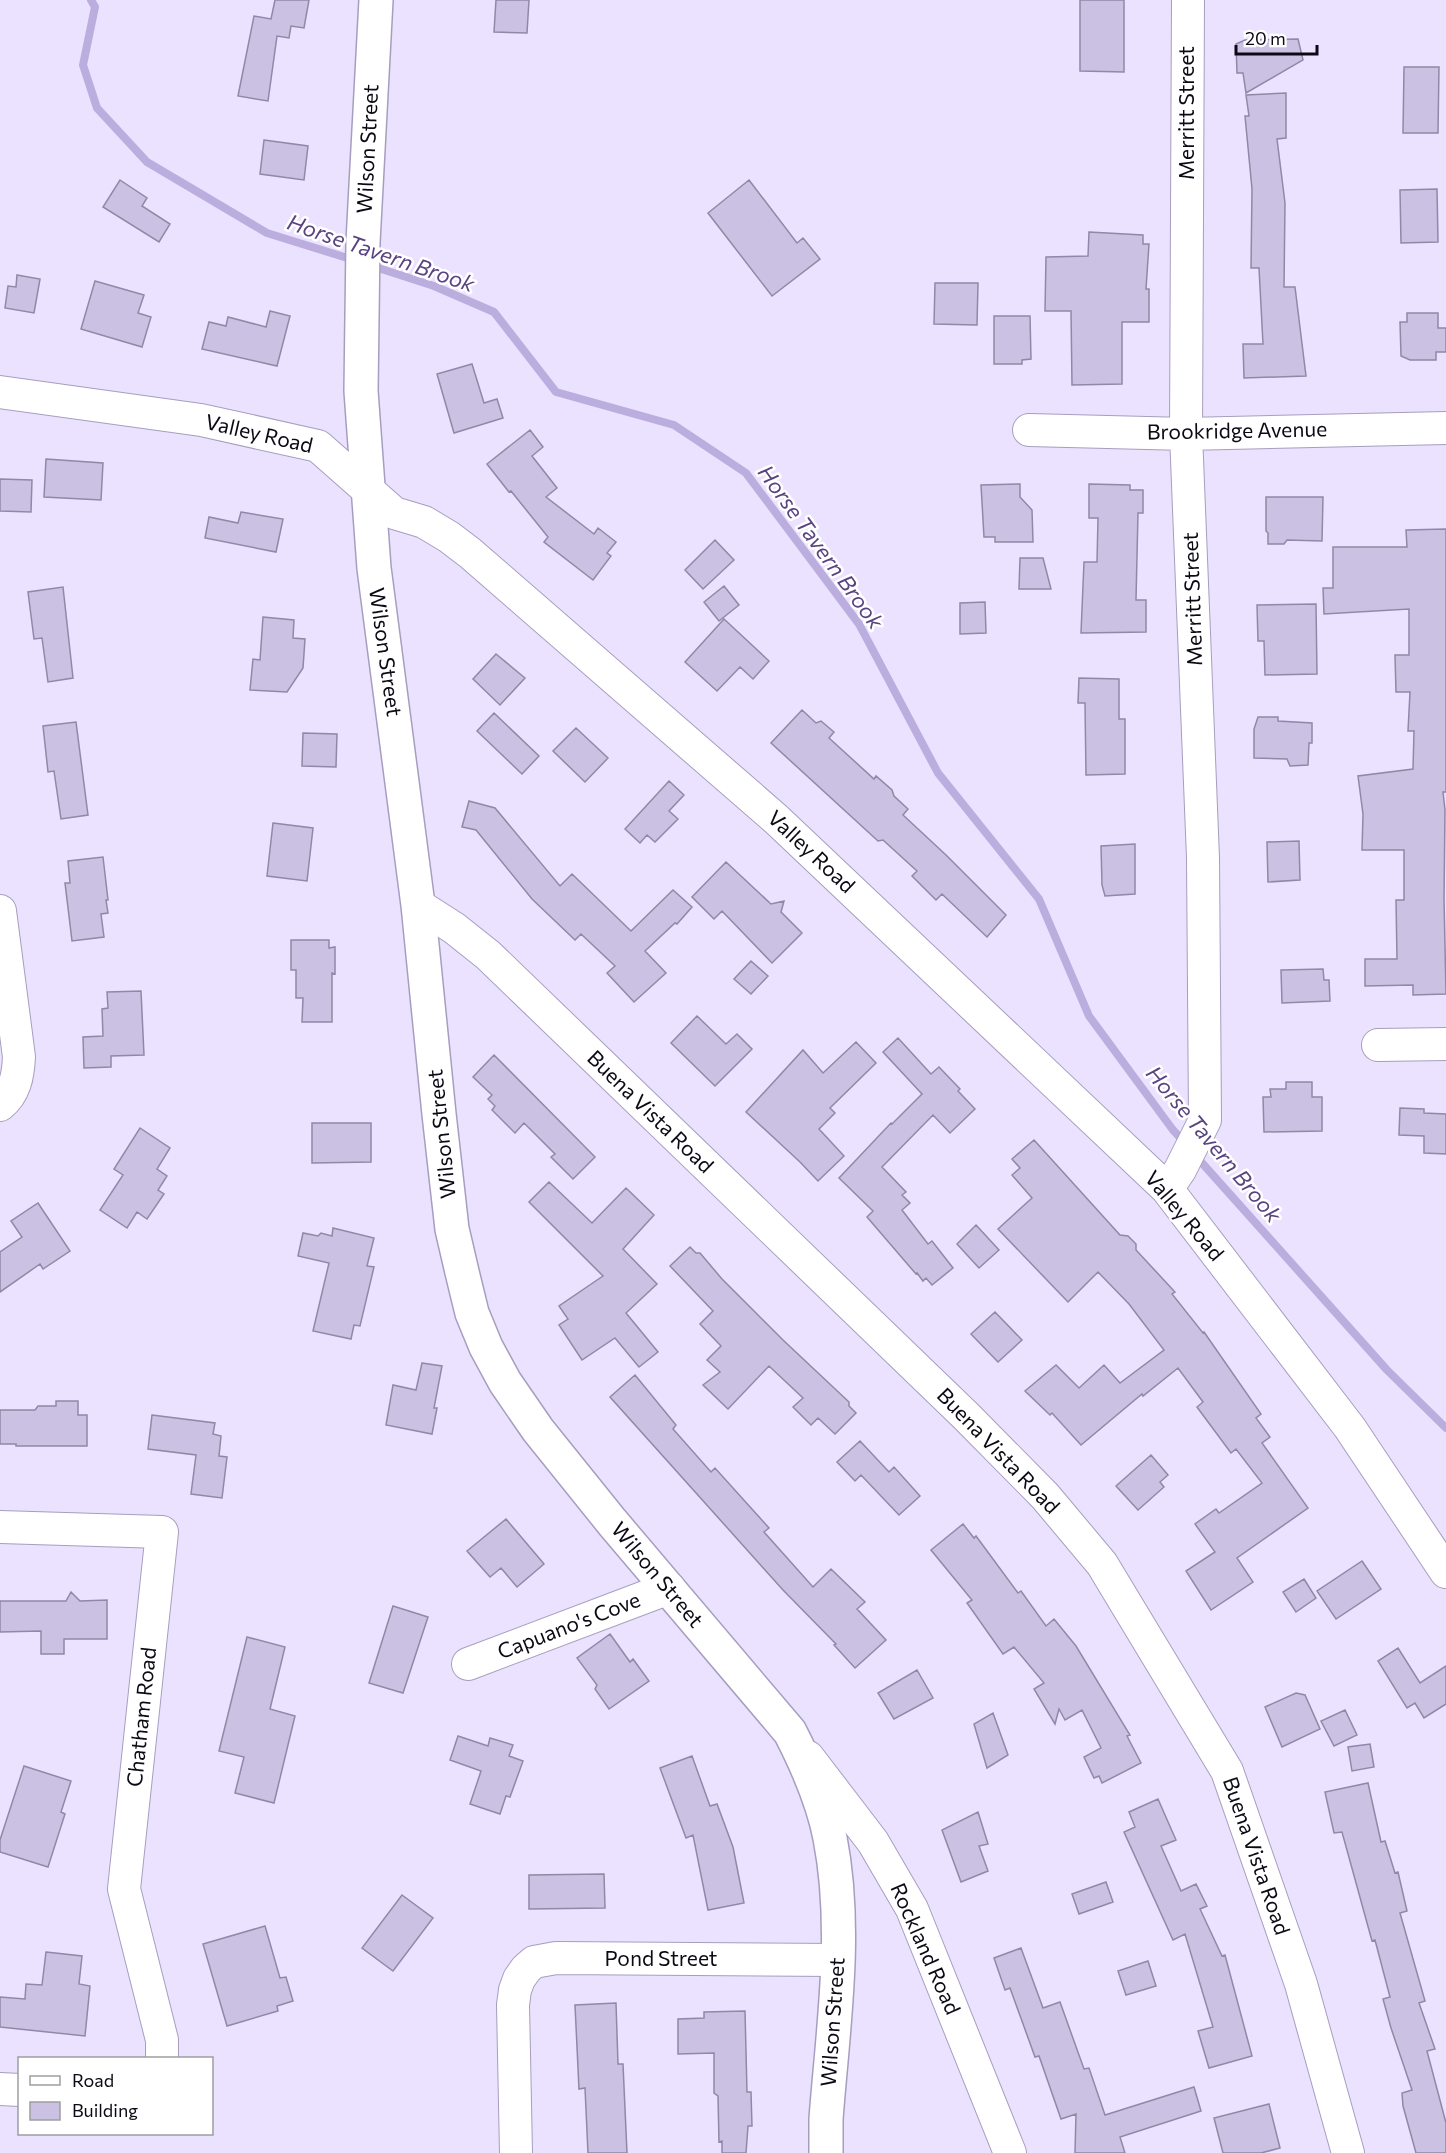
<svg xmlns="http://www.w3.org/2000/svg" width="1446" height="2153" viewBox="0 0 1446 2153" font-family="Commissioner,sans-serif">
  <rect width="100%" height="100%" fill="#eae2fe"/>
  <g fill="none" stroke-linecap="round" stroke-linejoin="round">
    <path stroke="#bbadde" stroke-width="8" d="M91 0 95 7 83 65 97 108 147 162 267 233 357 261
      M369 265 434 286 494 312 556 392 674 425 746 473 859 624 938 773 1039 899 1089 1016 1173 1130 1186 1144
      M1194 1154 1387 1370 1446 1428"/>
  </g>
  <path fill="#cbc1e3" stroke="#9188a7" stroke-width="1.5" d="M275 0H309L304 28 291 26 289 38 277 36 268 101 238 96 254 16 271 19Z
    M496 0H529L527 33 494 32Z
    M1080 0H1124V72L1080 71Z
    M1298 39 1303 60 1246 93 1243 73H1237L1236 44 1245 40Z
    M1404 67H1439L1438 133H1403Z
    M1286 93V138L1277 139 1285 203 1284 287H1295L1306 376 1244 378 1243 344H1263L1259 268H1251L1252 189 1245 116H1249L1246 95Z
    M264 140 308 146 304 180 260 174Z
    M120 180 147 198 142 206 170 224 159 242 103 207Z
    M749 180 797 243 803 238 820 259 772 296 708 213Z
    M1437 189 1438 242 1401 243 1400 190Z
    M1089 232 1143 235V244H1149L1146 289H1149V322H1122V384L1072 385 1071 311H1045L1046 257 1088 256Z
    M17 275 40 279 34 313 5 308 8 286 16 287Z
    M95 281 144 295 138 313 151 317 142 347 81 329Z
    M935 283H978L977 325 934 324Z
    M270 311 290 316 277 366 202 349 209 322 226 326 228 317 266 327Z
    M1407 313H1438V328H1446V352H1436V360H1410L1401 356 1400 322H1407Z
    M994 316H1030L1031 359 1022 360V364H994Z
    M472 364 484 403 497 399 503 418 454 433 437 374Z
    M530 430 543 447 532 456 557 488 546 497 594 534 598 528 616 542 607 553 611 556 593 580 544 542 548 537 511 491 509 492 487 464Z
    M46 459 103 463 101 500 44 497Z
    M0 479 32 480 31 512 0 511Z
    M1020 484V497L1032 510 1033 542H995V537H984L981 485Z
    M1089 484 1130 485V490H1143V513H1138L1136 600H1146V632L1081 633 1084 562H1097L1098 518H1089Z
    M1266 497H1323L1322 541 1287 540 1284 544H1268V533L1266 531Z
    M241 512 283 519 276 552 205 538 209 517 238 523Z
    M1446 529V792H1443L1445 810 1444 899 1446 994 1413 995V985L1365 986V959H1397L1396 900H1404V850H1362L1363 814 1358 776 1413 769 1414 731H1408L1410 692H1396L1395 655H1409V609L1324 614 1323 588H1333V547H1407L1406 530Z
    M715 540 734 560 703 589 685 570Z
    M1020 558H1043L1051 589H1019Z
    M724 586 739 605 719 621 704 602Z
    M63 587 73 678 48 682 42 638 34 639 28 592Z
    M985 602 986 633 960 634V603Z
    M1316 604 1317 674 1265 675 1264 641H1258L1257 605Z
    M263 617 294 620 293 638 305 639 303 668 287 692 250 690 253 659 260 660Z
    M724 619 769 661 753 679 740 667 717 691 685 662Z
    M496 654 525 678 500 705 473 679Z
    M1079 678 1119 679V719H1125V774L1086 775 1085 703H1078Z
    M802 710 816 723 821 721 834 732 829 738 874 779 876 776 892 790 894 796 908 809 903 815 946 855 1006 915 987 937 942 894 936 900 912 876 917 871 883 840 878 841 771 743Z
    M494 713 539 756 522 774 477 731Z
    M1258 717H1278V721L1312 723V743H1309L1308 765 1290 766 1287 759 1254 758V729Z
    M76 722 88 815 61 819 54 771 48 772 43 726Z
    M576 728 608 758 585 782 553 751Z
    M303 733 337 734 336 767 302 766Z
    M669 781 684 795 669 811 678 819 655 842 647 835 640 843 625 829Z
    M469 801 495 808 560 886 572 874 631 931 673 890 692 907 677 924 675 923 645 951 666 973 634 1002 607 973 615 966 581 934 575 940 532 899 476 830 462 827Z
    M273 823 313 828 307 881 267 876Z
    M1299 841 1300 880 1268 882 1267 842Z
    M1135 844V894L1105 896 1102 885 1101 846Z
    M103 857 108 900H106L108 913 101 914 104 937 72 941 65 883H70L68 861Z
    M726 862 771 904 784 901 781 912 802 933 772 963 722 911 714 919 692 897Z
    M291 940H329V948L335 947V974L332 973V1022H302L303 998H296V970H291Z
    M751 961 768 976 751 994 734 979Z
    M1323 969 1324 980H1329L1330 1001 1282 1003 1281 970Z
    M141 991 144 1055 111 1056V1067L84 1068 83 1037 103 1036 102 1009 108 1008 107 992Z
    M697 1016 726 1044 737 1034 752 1049 715 1086 671 1043Z
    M898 1038 931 1074 939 1067 960 1089 958 1091 975 1109 950 1133 933 1115 882 1167 906 1192 902 1195 910 1203 902 1210 928 1244 932 1241 953 1268 932 1285 926 1278 923 1281 917 1273 916 1274 867 1217 873 1211 839 1178 891 1123 892 1124 922 1094 883 1052Z
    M856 1042 876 1063 830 1108 835 1113 819 1129 844 1156 818 1181 800 1162 746 1112 803 1050 823 1073Z
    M494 1055 595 1157 573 1179 551 1157 555 1154 524 1123 515 1133 492 1110 495 1106 488 1099 492 1095 473 1077Z
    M1286 1082H1312V1097H1322V1131L1264 1132 1263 1097H1271L1270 1089H1286Z
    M1400 1108 1424 1109V1113L1446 1114V1154L1424 1153V1136L1399 1135Z
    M312 1123H371V1162L312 1163Z
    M140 1128 170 1148 157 1169 167 1176 158 1190 164 1194 147 1219 137 1212 127 1228 100 1210 123 1175 114 1169Z
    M1034 1140 1120 1235 1128 1236 1136 1244V1250L1175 1292 1172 1294 1203 1333 1204 1332 1261 1414 1256 1418 1270 1437 1262 1443 1308 1508 1237 1558 1253 1582 1211 1610 1186 1571 1215 1552 1195 1524 1216 1509 1219 1513 1262 1483 1236 1449 1231 1453 1197 1407 1203 1402 1178 1368 1143 1396 1142 1394 1081 1445 1052 1413 1050 1415 1025 1391 1056 1365 1079 1388 1104 1365 1120 1383 1164 1350 1129 1304 1098 1272 1068 1302 998 1229 1032 1198 1012 1175 1020 1168 1012 1159Z
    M549 1182 592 1223 626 1188 654 1215 623 1249 657 1284 626 1313 658 1352 639 1367 615 1338 582 1360 559 1325 568 1319 559 1306 603 1276 529 1202Z
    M38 1203 70 1251 43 1269 40 1264 0 1292V1252L22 1237 11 1221Z
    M976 1225 999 1250 979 1268 957 1244Z
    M333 1228 374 1238 367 1266 374 1267 360 1326 354 1325 351 1339 313 1331 329 1263 298 1256 303 1233 318 1236 321 1233 332 1236Z
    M690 1247 696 1253H700L722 1279 783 1340 849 1402V1406L856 1413 835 1434 818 1418 811 1425 793 1407 803 1398 769 1366 728 1409 703 1385 720 1372 707 1360 721 1346 700 1324 713 1311 670 1266Z
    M995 1312 1022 1340 998 1362 971 1334Z
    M422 1363 442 1366 434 1408H437L432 1434 386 1425 393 1385 416 1390Z
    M635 1375 676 1425 673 1429 711 1472 715 1468 769 1528 764 1532 813 1587 831 1569 865 1602 857 1609 886 1640 855 1668 834 1645 836 1644 783 1590 610 1397Z
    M56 1401H78V1415H87V1446H16V1444H0V1410H35L38 1406H56Z
    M152 1415 215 1423 213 1434 221 1436 219 1456 227 1457 222 1498 191 1494 196 1455 148 1449Z
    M860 1441 889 1472 894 1467 920 1496 899 1515 861 1475 855 1481 837 1462Z
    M1151 1455 1168 1475 1160 1482 1164 1487 1138 1510 1116 1486Z
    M506 1519 544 1564 517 1587 501 1568 490 1577 467 1551Z
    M963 1524 974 1538 976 1536 1018 1593 1021 1591 1046 1626 1054 1619 1076 1646 1130 1735 1127 1736 1141 1763 1102 1783 1099 1776 1094 1778 1084 1757 1101 1748 1082 1710 1065 1720 1059 1709 1055 1724 1034 1689 1044 1683 1014 1647 1003 1654 967 1603 972 1600 931 1550Z
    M1362 1561 1381 1589 1336 1619 1317 1591Z
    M1304 1579 1316 1598 1296 1612 1283 1592Z
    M71 1592 80 1601 107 1600V1639H64V1654H41V1631L0 1632V1601H66Z
    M393 1606 428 1617 403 1693 369 1683Z
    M610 1634 630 1662 633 1659 649 1681 609 1709 595 1689 597 1685 577 1658Z
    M247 1637 285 1647 270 1709 295 1716 274 1803 235 1793 244 1757 219 1751Z
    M1398 1648 1420 1683 1446 1666V1704L1424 1718 1415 1703 1407 1708 1378 1661Z
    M917 1670 933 1698 894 1719 878 1693Z
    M1296 1693 1305 1695 1320 1729 1282 1747 1265 1707Z
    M1345 1710 1357 1735 1334 1746 1321 1721Z
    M993 1713 1008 1755 987 1768 974 1724Z
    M458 1736 488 1746 490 1738 513 1745 509 1756 523 1761 510 1797 506 1796 500 1814 470 1804 481 1771 450 1760Z
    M1370 1744 1374 1767 1352 1771 1348 1747Z
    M692 1756 710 1806 717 1804 733 1847 744 1903 708 1910 693 1835 686 1838 660 1768Z
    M24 1766 71 1781 61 1812 65 1814 48 1867 0 1852V1840Z
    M1368 1783 1381 1842 1385 1841 1395 1873 1398 1872 1407 1911 1400 1913 1425 2001 1419 2003 1435 2049 1427 2051 1446 2123V2153H1416L1403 2106 1402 2093 1412 2090 1391 2028 1383 1999 1390 1997 1375 1940 1372 1941 1342 1832 1334 1833 1325 1792Z
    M1158 1799 1176 1840 1161 1846 1181 1891 1196 1884 1207 1906 1200 1909 1222 1956 1225 1955 1252 2056 1209 2068 1198 2031 1213 2027 1185 1934 1173 1940 1124 1832 1135 1827 1129 1812Z
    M978 1812 988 1844 979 1846 988 1871 961 1882 942 1830Z
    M604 1874 605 1908 529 1909V1875Z
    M1106 1882 1113 1902 1079 1914 1072 1894Z
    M402 1895 433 1918 393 1971 362 1948Z
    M265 1926 280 1978 286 1977 293 2001 277 2006 278 2011 227 2026 203 1944Z
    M1021 1948 1043 2008 1060 2002 1084 2069 1089 2068 1105 2115 1194 2087 1201 2111 1120 2137 1125 2153H1075L1076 2114 1061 2119 1039 2056 1035 2057 1010 1988 1005 1990 994 1958Z
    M46 1952 82 1956 79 1984 90 1986 85 2036 0 2027V1997L25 1999 26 1984 42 1985Z
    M1148 1961 1156 1986 1126 1995 1118 1971Z
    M616 2003 618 2064H623L627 2153H588L585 2088 579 2089 575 2005Z
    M745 2011 747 2092H751L752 2126H748L746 2153H722V2141L719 2142 718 2096 714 2093V2053L678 2054V2019L704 2018V2012Z
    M1269 2104 1280 2148 1261 2153H1223L1214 2118Z"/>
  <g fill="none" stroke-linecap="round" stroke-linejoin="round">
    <g stroke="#a79ebf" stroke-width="34">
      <path id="minor" d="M0 392 201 420 318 446 394 513 424 522 449 537 470 553 776 819 1167 1189 1350 1428 1446 1572
        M1029 430 1186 434 1446 428
        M418 905 454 928 488 955 966 1416 1045 1496 1102 1564 1227 1771 1301 1984 1348 2153
        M0 911 19 1057C18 1076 15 1093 0 1105
        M1378 1045 1446 1044
        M1167 1189 1180 1170 1205 1120 1203 858 1186 434 1188 0
        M0 1527 162 1532 124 1889 162 2040V2058
        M468 1664 669 1588
        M808 1757 873 1842 912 1909 1010 2153
        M0 2089 20 2090
        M516 2153 513 2005 515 1990 519 1979 526 1969 534 1962 556 1958 837 1960"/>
    </g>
    <g stroke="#a79ebf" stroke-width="36">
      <path id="secondary" d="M376 0 363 242 361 391 374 568 418 905 439 1114 452 1229 462 1272 472 1313 486 1347 505 1382 538 1430 612 1522 790 1732C807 1765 823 1801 830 1838 848 1930 833 2027 826 2119V2153"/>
    </g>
    <use href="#minor" stroke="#fff" stroke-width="32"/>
    <use href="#secondary" stroke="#fff" stroke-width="33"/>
  </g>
  <g text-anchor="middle" stroke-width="5" stroke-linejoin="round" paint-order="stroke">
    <g font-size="21" fill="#0d0914" stroke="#fff">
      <text transform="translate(1187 113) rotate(-90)" y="7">Merritt Street</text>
      <text transform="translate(368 149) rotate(-87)" y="7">Wilson Street</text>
      <text transform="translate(1237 431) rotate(-1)" y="7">Brookridge Avenue</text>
      <text transform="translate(259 434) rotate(13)" y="7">Valley Road</text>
      <text transform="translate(1193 599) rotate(-92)" y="7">Merritt Street</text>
      <text transform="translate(385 652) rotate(82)" y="7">Wilson Street</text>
      <text transform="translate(811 852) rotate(43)" y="7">Valley Road</text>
      <text transform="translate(650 1112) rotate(44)" y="7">Buena Vista Road</text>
      <text transform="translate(442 1134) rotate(-96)" y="7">Wilson Street</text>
      <text transform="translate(1184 1216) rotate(50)" y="7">Valley Road</text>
      <text transform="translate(998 1451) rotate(46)" y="7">Buena Vista Road</text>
      <text transform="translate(657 1575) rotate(50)" y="7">Wilson Street</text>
      <text transform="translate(569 1626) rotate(-21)" y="7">Capuano's Cove</text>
      <text transform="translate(142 1717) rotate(-84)" y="7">Chatham Road</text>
      <text transform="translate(1256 1856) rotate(71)" y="7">Buena Vista Road</text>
      <text transform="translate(925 1949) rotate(66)" y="7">Rockland Road</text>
      <text x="661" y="1966">Pond Street</text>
      <text transform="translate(833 2022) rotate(-86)" y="7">Wilson Street</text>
    </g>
    <g font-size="22" font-style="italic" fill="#594381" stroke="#fff">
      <text transform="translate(381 253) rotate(19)" y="8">Horse Tavern Brook</text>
      <text transform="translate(821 547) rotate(54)" y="8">Horse Tavern Brook</text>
      <text transform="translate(1214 1144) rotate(50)" y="8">Horse Tavern Brook</text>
    </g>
  </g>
  <rect x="18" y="2057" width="195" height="78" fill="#ffffff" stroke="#9e9da1" stroke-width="1.5"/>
  <rect x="30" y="2076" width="30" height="9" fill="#ffffff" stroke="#9e9da1" stroke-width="1.5"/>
  <text x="72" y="2087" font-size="18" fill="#0d0914">Road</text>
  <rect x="30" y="2102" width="30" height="18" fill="#cbc1e3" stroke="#9e9da1" stroke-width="1.5"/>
  <text x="72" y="2117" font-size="18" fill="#0d0914">Building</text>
  <path d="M1236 45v9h81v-9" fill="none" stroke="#0d0914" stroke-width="3"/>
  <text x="1245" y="45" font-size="18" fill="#0d0914" stroke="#ffffff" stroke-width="4.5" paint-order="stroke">20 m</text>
</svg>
